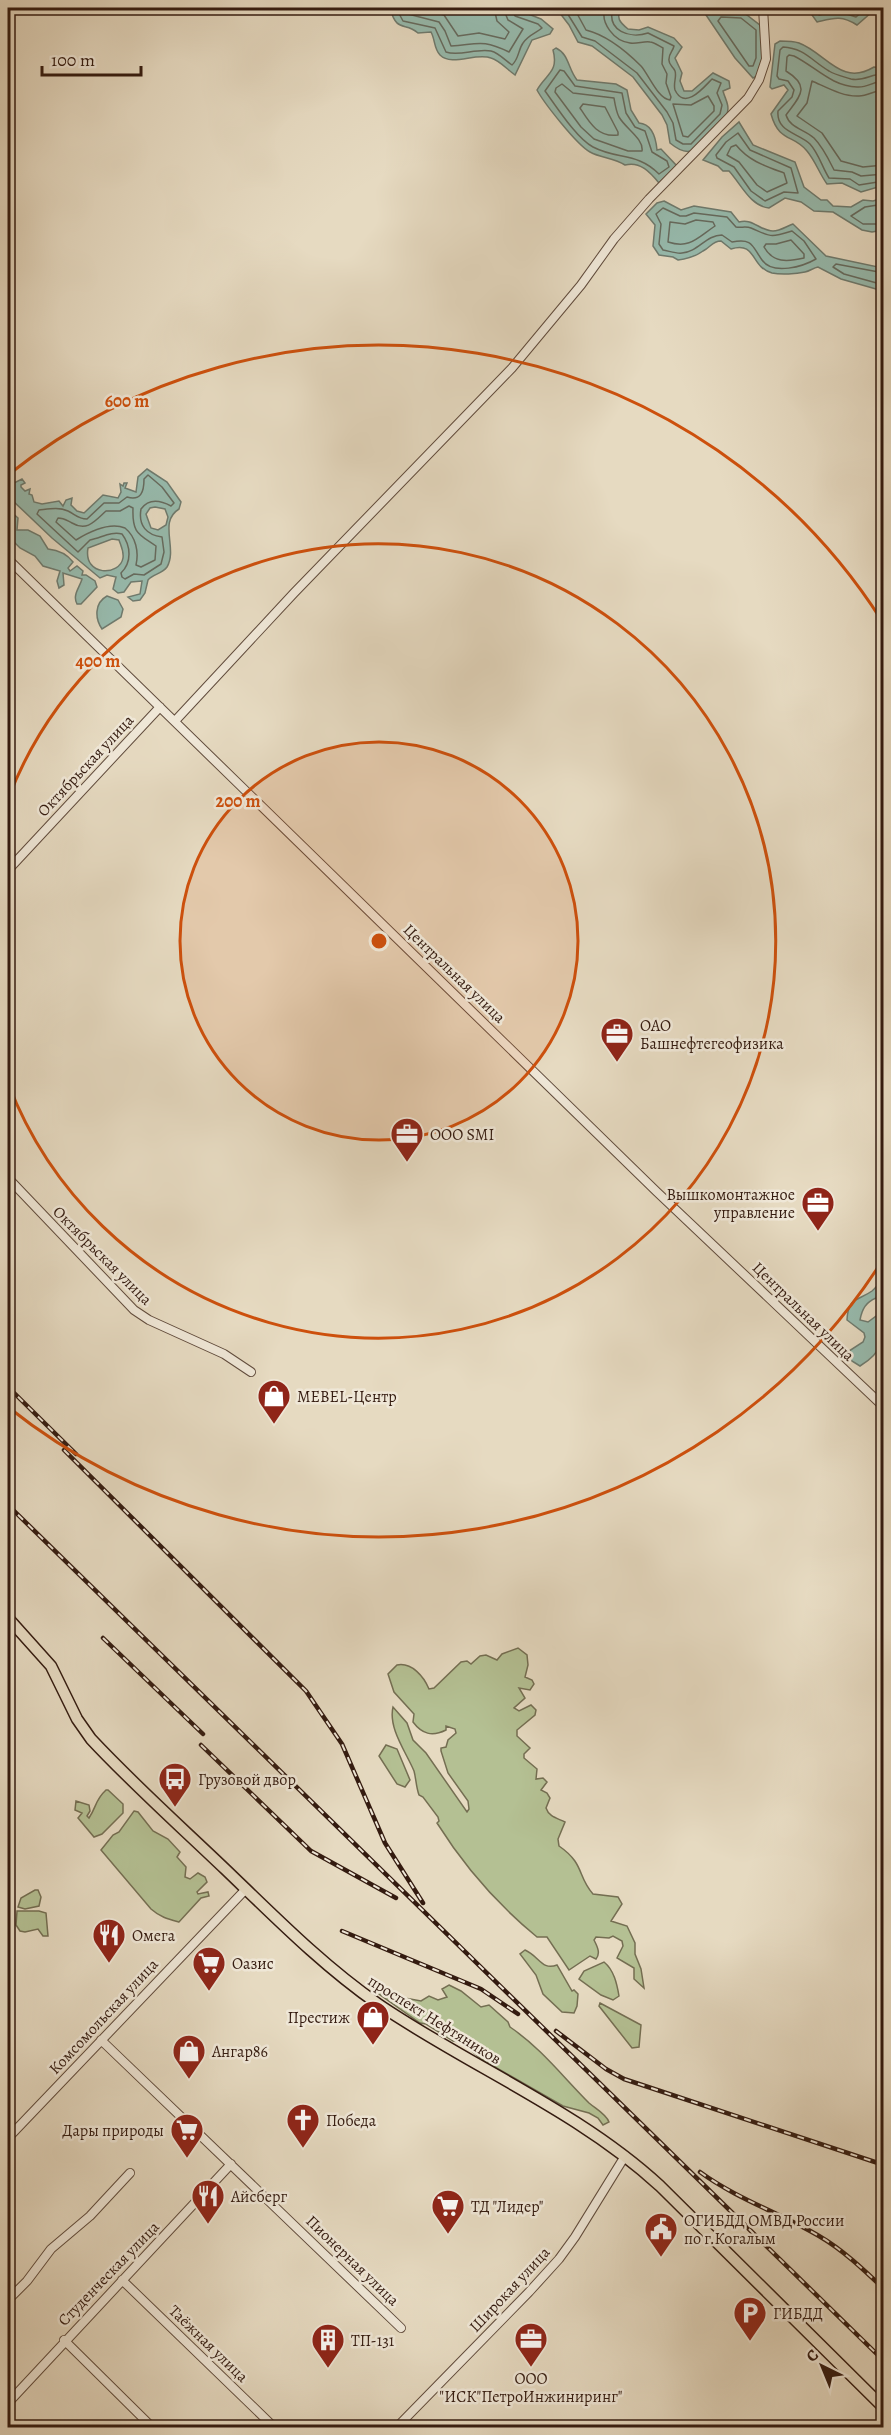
<svg xmlns="http://www.w3.org/2000/svg" width="891" height="2435" viewBox="0 0 891 2435" font-family="Alegreya,serif">
  <rect width="100%" height="100%" fill="#e6dac1"/>
  <filter id="stains"><feTurbulence type="fractalNoise" baseFrequency=".00333" numOctaves="4"/><feColorMatrix values="0 0 0 0 .2 0 0 0 0 .09 0 0 0 0 .02 0 0 0 .5 -.17"/></filter>
  <radialGradient id="worn" r=".72"><stop offset=".6" stop-color="#630" stop-opacity="0"/><stop offset="1" stop-color="#630" stop-opacity=".3"/></radialGradient>
  <path fill="#b4c093" stroke="#746e52" stroke-width="1.5" d="M518 1648 527 1655 528 1665 525 1677 532 1680 534 1684 530 1690 519 1688 525 1698 514 1708 519 1711 531 1705 536 1710 535 1715 517 1730V1736L530 1748 524 1754V1758L537 1769 536 1779 543 1778 547 1782 541 1790 547 1793 550 1798 546 1808C549 1817 557 1818 565 1822L558 1839 559 1846C585 1864 577 1876 593 1894L618 1897 622 1904 611 1921 627 1926 635 1943V1954L641 1969 644 1988 634 1979V1968L617 1958 623 1946 622 1941 613 1936 609 1938 596 1937 594 1940C597 1946 601 1953 596 1959L590 1956 569 1970 547 1937H537C498 1905 464 1866 437 1823L439 1821 438 1817 423 1797 419 1795C416 1787 416 1778 414 1771 406 1752 388 1728 393 1707L407 1723 413 1740 426 1753 467 1812 469 1809 468 1801 448 1773 441 1751V1748L446 1747 448 1740 456 1733 455 1729 446 1726V1730C432 1737 422 1734 413 1722L414 1714 394 1692 388 1674 397 1665C412 1662 424 1677 429 1689L434 1688 461 1662 467 1661 471 1664 480 1656 486 1655 497 1660 502 1654Z
    M386 1745 397 1749 410 1780 405 1787 397 1784 379 1756Z
    M106 1790H108L123 1804V1813L102 1834 94 1837 78 1818 82 1813 75 1810 76 1801 89 1805 90 1811 87 1816 89 1818C97 1806 95 1800 106 1790Z
    M134 1811 138 1812 153 1831 168 1839 180 1852 177 1857 186 1867 185 1877 190 1879 198 1873 205 1877 207 1882 197 1892 198 1894 208 1892 209 1896 201 1898 179 1922C168 1919 160 1917 151 1909L101 1850 113 1835 119 1832Z
    M35 1890H38L41 1897 39 1906 25 1909 18 1907 21 1898Z
    M17 1911H39L46 1913 48 1936H43L38 1929 25 1932 20 1931 16 1925Z
    M525 1950C539 1956 542 1971 557 1965L572 1991 574 1990 578 1994 577 2006 574 2013 562 2012 543 1994 536 1975 520 1954Z
    M604 1962C614 1970 617 1984 619 1996L613 2000 601 1995 579 1979 584 1971Z
    M449 1985 461 1991 481 2007 489 2005 508 2022 510 2027C541 2048 563 2077 589 2103 596 2109 606 2114 609 2122L603 2125 598 2118 589 2113 563 2106 481 2059 461 2042 453 2041 426 2024 420 2023 376 1992 377 1990 383 1994 421 2001 429 1996 438 2000 447 1997 442 1989Z
    M600 2003 641 2025 639 2047 632 2048 599 2006Z"/>
  <path fill="#97bbae" stroke="#6f7b6f" stroke-width="1.5" fill-rule="evenodd" d="M390 8H513L541 19 553 29 550 34 532 40 515 75C508 70 499 60 491 58 476 52 452 67 440 55 434 49 435 39 431 32L418 33C405 21 397 34 390 8Z
    M556 8H619C618 19 618 21 628 29L639 30 648 27 674 38 682 47 675 58 682 73 680 81 684 91H692L713 73 729 81 730 88 723 91C725 99 730 105 727 114 725 120 697 149 691 151 684 153 676 148 670 143L667 125 662 115 633 77 592 46 578 42 569 25Z
    M807 8H883L884 11 872 12 857 25C841 15 834 18 817 22Z
    M710 10 743 12 761 26 762 59 757 76 753 78 735 58 706 15Z
    M780 41C786 41 793 41 799 43 826 53 841 87 874 67L883 68V188L878 187 861 192 842 183 827 184C819 173 816 162 807 151 794 134 779 143 771 114L788 90 784 85 772 89 770 87 775 44Z
    M556 48C569 54 568 69 577 80L616 84 627 90 631 110 639 123C652 124 656 139 657 150L661 149 677 166 659 183C650 172 640 161 625 165 614 158 601 158 590 152 577 145 544 103 537 90 546 74 559 72 553 50Z
    M739 122 753 145 795 162 804 187 821 200H827L833 206 851 207 863 200 873 201 883 198V230L872 232 862 230 833 212 814 211 801 202 785 198 769 208C750 206 741 184 729 171H723L718 166 703 160 722 137Z
    M664 201 681 210 694 206 731 212 739 222C753 218 760 231 773 231 780 231 787 226 793 224L826 256 883 268V291L841 279 818 267C813 268 810 271 805 272 796 274 781 275 772 273 750 267 757 241 731 249L721 241C712 241 711 247 703 251 696 256 687 259 678 260L673 257 659 255 653 246 655 225 646 214 657 203Z
    M147 469 167 482 181 502 179 509C158 522 178 548 167 567 162 574 153 574 148 580L145 593 140 600 133 601 128 597 140 594 142 581 131 582 124 592 118 593 113 589 116 577 107 575 100 578 52 538 11 499 9 493 12 484 22 479 25 483 21 485V487L25 491 30 489 29 494 32 495 34 502 42 504 59 501 63 506 66 500 72 498 71 505 77 511 84 513 103 495 118 498 121 492 120 484 123 486 124 483H127L125 488 136 492 138 477ZM155 507 165 509 168 517 166 525 158 530 151 528 146 514 150 508ZM112 539 119 540C121 546 124 551 123 558 120 576 83 577 88 548Z
    M8 509 18 518 17 530H28L40 536 48 549C57 550 67 554 73 562L68 568 70 571 77 566 83 571 82 575H86L95 581 97 587 81 604H77C72 595 80 587 82 579L63 573 64 585 59 588 57 581 60 571 43 566 35 556 20 548 8 536Z
    M107 596 118 600 123 609 121 617 102 629C95 619 94 603 107 596Z
    M883 1280 876 1298C866 1302 862 1309 860 1320L868 1322 883 1311C884 1336 886 1350 860 1366L847 1358 849 1351 863 1342 865 1337 864 1333 847 1320C848 1297 858 1301 872 1291 877 1287 878 1283 883 1280Z"/>
  <g fill="none" stroke-linecap="round" stroke-linejoin="round">
    <path stroke="#666b5f" stroke-width="1.5" d="M396 8 403 21 435 28 446 52C459 57 476 48 491 51 499 53 506 61 512 65 519 59 518 50 523 43 528 35 536 33 542 28L538 24 515 16 511 8
      M404 8 408 14 439 22 445 31 451 46C479 44 482 39 509 52L523 29 508 20 503 8
      M420 8 444 15 458 36 479 33 505 39 509 32 497 21 494 8
      M564 8 582 37 595 41 637 73 667 112 673 123 676 140 683 144H691L720 114 722 105 717 93 721 83 712 79C704 87 685 111 675 90 673 83 677 77 675 71 673 66 668 65 669 59 669 53 673 51 674 46L648 33C630 39 606 31 613 8
      M574 8 586 30C606 35 626 51 641 66 649 75 658 99 670 100L671 97 666 83 667 74 662 64 663 48C659 46 654 42 650 42 644 41 637 44 630 43 614 41 600 23 605 8
      M815 8 819 15 837 11 856 17 867 8
      M721 17 741 18 756 30V58L753 66H749L718 21Z
      M560 70 564 71 575 86 622 93 626 113 635 127 645 131 652 152 667 161 669 167 659 174C637 152 618 160 593 147 577 139 556 106 545 91Z
      M884 74C872 73 864 82 851 79 845 77 835 75 829 71 812 61 804 48 783 47L780 50 777 76 779 79 788 81 794 90 792 97 778 111C776 132 799 133 810 144 819 154 822 167 829 178L850 179 859 185 884 181
      M884 81C874 81 867 88 857 87 831 86 816 67 794 56L789 55 787 57 786 71C812 87 799 97 786 115 790 128 804 129 814 138 823 147 829 160 834 170L852 172 861 176 884 174
      M562 84 573 93 614 98C615 104 616 111 619 117 626 129 644 139 642 151H628L594 139 581 127 555 92 556 88Z
      M884 90C875 90 868 96 859 96 843 97 826 87 812 81L807 103 797 116 822 133 841 161 863 167 884 165
      M708 96 714 106V111L688 137 683 136 673 104 691 105Z
      M583 104 605 107 618 132V135C598 138 589 122 580 108Z
      M738 133 750 150 791 168 798 193 784 192 765 201 751 191 734 167 717 158 716 155 726 142Z
      M736 145C749 161 765 166 784 173L787 183 767 192 757 185 739 162 727 155 731 147Z
      M884 204 865 207 851 216 863 224H884
      M663 208 680 216H686L694 213 727 217 736 227C741 228 746 226 751 228 772 237 769 238 792 231L804 241 816 259C804 266 773 276 762 260 752 246 753 238 732 242L722 235C706 235 698 252 682 253 677 254 669 251 663 250L659 244 661 224 656 214Z
      M696 220 713 222 715 226C697 238 690 249 668 242L670 222 685 224Z
      M791 240 804 254V258C787 262 773 263 764 247L766 244H776Z
      M884 273 836 264 833 267 844 274 884 285
      M148 475 162 487 174 503 171 506C160 500 149 498 141 509 138 526 147 535 162 537L164 552 161 564 144 575 134 574 125 579 122 577 121 573C132 562 131 546 122 534 111 531 101 538 90 540L78 552 37 514 39 510C49 509 59 507 68 511 76 515 78 519 87 519L104 503H119L127 497C141 501 144 492 144 479Z
      M129 506 133 508C132 534 139 534 156 546L155 560 141 567 136 565C139 552 136 537 125 528 110 522 89 532 76 540L56 522 58 518C64 518 66 520 72 523 87 532 95 521 106 511H120Z"/>
    <g stroke="#604b3c" stroke-width="10">
      <path id="minor" d="M8 559 657 1192 884 1407
        M175 721 294 593 512 368 581 285 614 239 649 199 748 98 759 80 766 59 763 8
        M8 870 160 707
        M8 1178 134 1310 149 1320 224 1354 251 1372
        M101 2040 401 2328
        M8 2138 246 1889
        M122 2280 275 2428
        M8 2300 27 2281 51 2249 90 2216 130 2173
        M64 2340 153 2428
        M8 2403 231 2164
        M396 2428 529 2292 559 2259 575 2237 625 2156"/>
    </g>
    <g stroke="#341b10" stroke-width="13">
      <path id="major" d="M8 1618 51 1666 77 1719 91 1739C133 1784 180 1826 225 1869 274 1916 322 1965 378 2004 469 2066 579 2111 660 2186L884 2408"/>
    </g>
    <use href="#minor" stroke="#efe7d7" stroke-width="8"/>
    <use href="#major" stroke="#e6dac1" stroke-width="10"/>
    <g stroke="#341b10" stroke-width="4.5">
      <path id="rail" d="M8 1387 76 1454
        M64 1450 306 1691 342 1744 385 1843 423 1903
        M8 1505 884 2361
        M103 1638 203 1734
        M201 1745 311 1851 396 1898
        M342 1931 481 1989 518 2014
        M556 2031 606 2069 624 2079 884 2165
        M700 2172C737 2199 780 2213 819 2236 843 2250 863 2269 884 2289"/>
    </g>
    <use href="#rail" stroke="#efe7d7" stroke-width="2" stroke-dasharray="7" stroke-linecap="butt"/>
  </g>
  <circle cx="379" cy="941" r="199" fill="#cd500d" fill-opacity=".12"/>
  <g fill="none" stroke="#cd500d" stroke-width="3">
    <circle cx="379" cy="941" r="199"/>
    <path d="M8 799A397 397 0 1 1 8 1083"/>
    <path d="M882 1261A596 596 0 0 1 8 1407M8 475A596 596 0 0 1 882 621"/>
  </g>
  <defs>
    <g id="office-pin" transform="scale(1.725)"><path d="M0 17L-7.5 6A9.5 9.5 0 1 1 7.5 6Z" fill="#8f2418" stroke="#efe7d7"/><path d="M-6-3h4V-5.5h4V-3h4V5H-6ZM-1-4.5V-3h2v-1.5ZM-6 0V1H6V0Z" fill="#fff"/></g>
    <g id="shop-pin" transform="scale(1.725)"><path d="M0 17L-7.5 6A9.5 9.5 0 1 1 7.5 6Z" fill="#8f2418" stroke="#efe7d7"/><path d="M-5-2.5h2.3a2.7 3.5 0 0 1 5.4 0H5L5.5 6h-11ZM-1.5-2.5h3a1.5 2.3 0 0 0-3 0Z" fill="#fff"/></g>
    <g id="bus-pin" transform="scale(1.725)"><path d="M0 17L-7.5 6A9.5 9.5 0 1 1 7.5 6Z" fill="#8f2418" stroke="#efe7d7"/><path d="M-5-6H5V4H4V6H2V4H-2V6H-4V4H-5ZM-3.5-4V0h7V-4ZM-3.5 1.2v1.5H-2V1.2ZM2 1.2v1.5H3.5V1.2Z" fill="#fff"/></g>
    <g id="restaurant-pin" transform="scale(1.725)"><path d="M0 17L-7.5 6A9.5 9.5 0 1 1 7.5 6Z" fill="#8f2418" stroke="#efe7d7"/><path d="M-5-6h1v4h1v-4h1v4h1v-4h1v5L-1.5 .5V6h-2V.5L-5-1ZM5-6V6H3V1.5H1.5Q1.5-4 5-6Z" fill="#fff"/></g>
    <g id="supermarket-pin" transform="scale(1.725)"><path d="M0 17L-7.5 6A9.5 9.5 0 1 1 7.5 6Z" fill="#8f2418" stroke="#efe7d7"/><path d="M-6-5.5h2.5l.6 2H6L4.5 2H-2.5L-4.4-4H-6ZM-1.5 3.2a1.3 1.3 0 1 0 .1 0ZM3 3.2a1.3 1.3 0 1 0 .1 0Z" fill="#fff"/></g>
    <g id="church-pin" transform="scale(1.725)"><path d="M0 17L-7.5 6A9.5 9.5 0 1 1 7.5 6Z" fill="#8f2418" stroke="#efe7d7"/><path d="M-1.2-6h2.4v3.5h3.3v2.4h-3.3V6h-2.4V-.1h-3.3v-2.4h3.3Z" fill="#fff"/></g>
    <g id="civic-pin" transform="scale(1.725)"><path d="M0 17L-7.5 6A9.5 9.5 0 1 1 7.5 6Z" fill="#8f2418" stroke="#efe7d7"/><path d="M-.6-6.5H3V-4.5H.6V-3L4-1V1h2V6H-6V1h2V-1L-.6-3ZM-1.2 2.5V6h2.4V2.5Z" fill="#fff"/></g>
    <g id="parking-pin" transform="scale(1.725)"><path d="M0 17L-7.5 6A9.5 9.5 0 1 1 7.5 6Z" fill="#8f2418" stroke="#efe7d7"/><path d="M-3.5-5.5H1a3.5 3.5 0 0 1 0 7H-1V5.5H-3.5ZM-1-3.4V-.6H.8a1.4 1.4 0 0 0 0-2.8Z" fill="#fff"/></g>
    <g id="building-pin" transform="scale(1.725)"><path d="M0 17L-7.5 6A9.5 9.5 0 1 1 7.5 6Z" fill="#8f2418" stroke="#efe7d7"/><path d="M-4-6H4V6H1V3H-1V6H-4ZM-2.5-4.3h1.7v1.8h-1.7ZM.8-4.3h1.7v1.8H.8ZM-2.5-1h1.7V.8h-1.7ZM.8-1h1.7V.8H.8Z" fill="#fff"/></g>
  </defs>
  <g fill-rule="evenodd">
    <use href="#office-pin" x="617" y="1034"/>
    <use href="#office-pin" x="407" y="1134"/>
    <use href="#office-pin" x="818" y="1203"/>
    <use href="#shop-pin" x="274" y="1396"/>
    <use href="#bus-pin" x="175" y="1779"/>
    <use href="#restaurant-pin" x="109" y="1935"/>
    <use href="#supermarket-pin" x="209" y="1963"/>
    <use href="#shop-pin" x="373" y="2017"/>
    <use href="#shop-pin" x="189" y="2051"/>
    <use href="#church-pin" x="303" y="2120"/>
    <use href="#supermarket-pin" x="187" y="2130"/>
    <use href="#restaurant-pin" x="208" y="2196"/>
    <use href="#supermarket-pin" x="448" y="2206"/>
    <use href="#civic-pin" x="661" y="2229"/>
    <use href="#parking-pin" x="750" y="2313"/>
    <use href="#office-pin" x="531" y="2339"/>
    <use href="#building-pin" x="328" y="2340"/>
  </g>
  <g text-anchor="middle" stroke-width="5" stroke-linejoin="round" paint-order="stroke">
    <g font-size="16" fill="#341b10" stroke="#efe7d7">
      <text transform="translate(85 765) rotate(-47)" y="6">Октябрьская улица</text>
      <text transform="translate(455 973) rotate(44)" y="6">Центральная улица</text>
      <text transform="translate(103 1255) rotate(45)" y="6">Октябрьская улица</text>
      <text transform="translate(804 1311) rotate(44)" y="6">Центральная улица</text>
      <text transform="translate(103 2016) rotate(-47)" y="6">Комсомольская улица</text>
      <text transform="translate(435 2019) rotate(32)" y="6">проспект Нефтяников</text>
      <text transform="translate(353 2260) rotate(44)" y="6">Пионерная улица</text>
      <text transform="translate(108 2273) rotate(-46)" y="6">Студенческая улица</text>
      <text transform="translate(509 2289) rotate(-47)" y="6">Широкая улица</text>
      <text transform="translate(209 2343) rotate(44)" y="6">Таёжная улица</text>
    </g>
    <g font-size="16" fill="#341b10" stroke="#efe7d7" text-anchor="start">
      <text x="640" y="1031">ОАО<tspan x="640" dy="18">Башнефтегеофизика</tspan></text>
      <text x="430" y="1140">OOO SMI</text>
      <text x="795" y="1200" text-anchor="end">Вышкомонтажное<tspan x="795" dy="18">управление</tspan></text>
      <text x="297" y="1402">MEBEL-Центр</text>
      <text x="198" y="1785">Грузовой двор</text>
      <text x="132" y="1941">Омега</text>
      <text x="232" y="1969">Оазис</text>
      <text x="350" y="2023" text-anchor="end">Престиж</text>
      <text x="212" y="2057">Ангар86</text>
      <text x="326" y="2126">Победа</text>
      <text x="164" y="2136" text-anchor="end">Дары природы</text>
      <text x="231" y="2202">Айсберг</text>
      <text x="471" y="2212">ТД "Лидер"</text>
      <text x="684" y="2226">ОГИБДД ОМВД России<tspan x="684" dy="18">по г.Когалым</tspan></text>
      <text x="773" y="2319">ГИБДД</text>
      <text x="351" y="2346">ТП-131</text>
      <text x="531" y="2384" text-anchor="middle">ООО<tspan x="531" dy="18">"ИСК"ПетроИнжиниринг"</tspan></text>
    </g>
  </g>
  <circle cx="379" cy="941" r="9" fill="#cd500d" stroke="#efe7d7" stroke-width="3"/>
  <g font-size="18" text-anchor="middle" font-weight="bold" fill="#cd500d" stroke="#efe7d7" stroke-width="5" stroke-linejoin="round" paint-order="stroke">
    <text x="127" y="407">600 m</text>
    <text x="98" y="667">400 m</text>
    <text x="238" y="807">200 m</text>
  </g>
  <rect width="891" height="2435" fill="none" stroke="#e6dac1" stroke-width="30"/>
  <rect x="9" y="9" width="873" height="2417" fill="none" stroke="#341b10" stroke-width="3"/>
  <rect x="15" y="15" width="861" height="2405" fill="none" stroke="#341b10" stroke-width="1.5"/>
  <g transform="translate(822 2366) rotate(317)" stroke="#efe7d7" stroke-width="4.5" paint-order="stroke">
  <path d="M0-4.5L10 22L0 15L-10 22Z" fill="#341b10"/>
  <text y="-9" font-size="16" font-weight="bold" text-anchor="middle" fill="#341b10">С</text>
  </g>
  <path d="M42 66v9h99v-9" fill="none" stroke="#341b10" stroke-width="3"/>
  <text x="51" y="66" font-size="18" fill="#341b10" stroke="#efe7d7" stroke-width="4.5" paint-order="stroke">100 m</text>
  <rect width="100%" height="100%" filter="url(#stains)"/>
  <rect width="100%" height="100%" fill="url(#worn)"/>
</svg>
